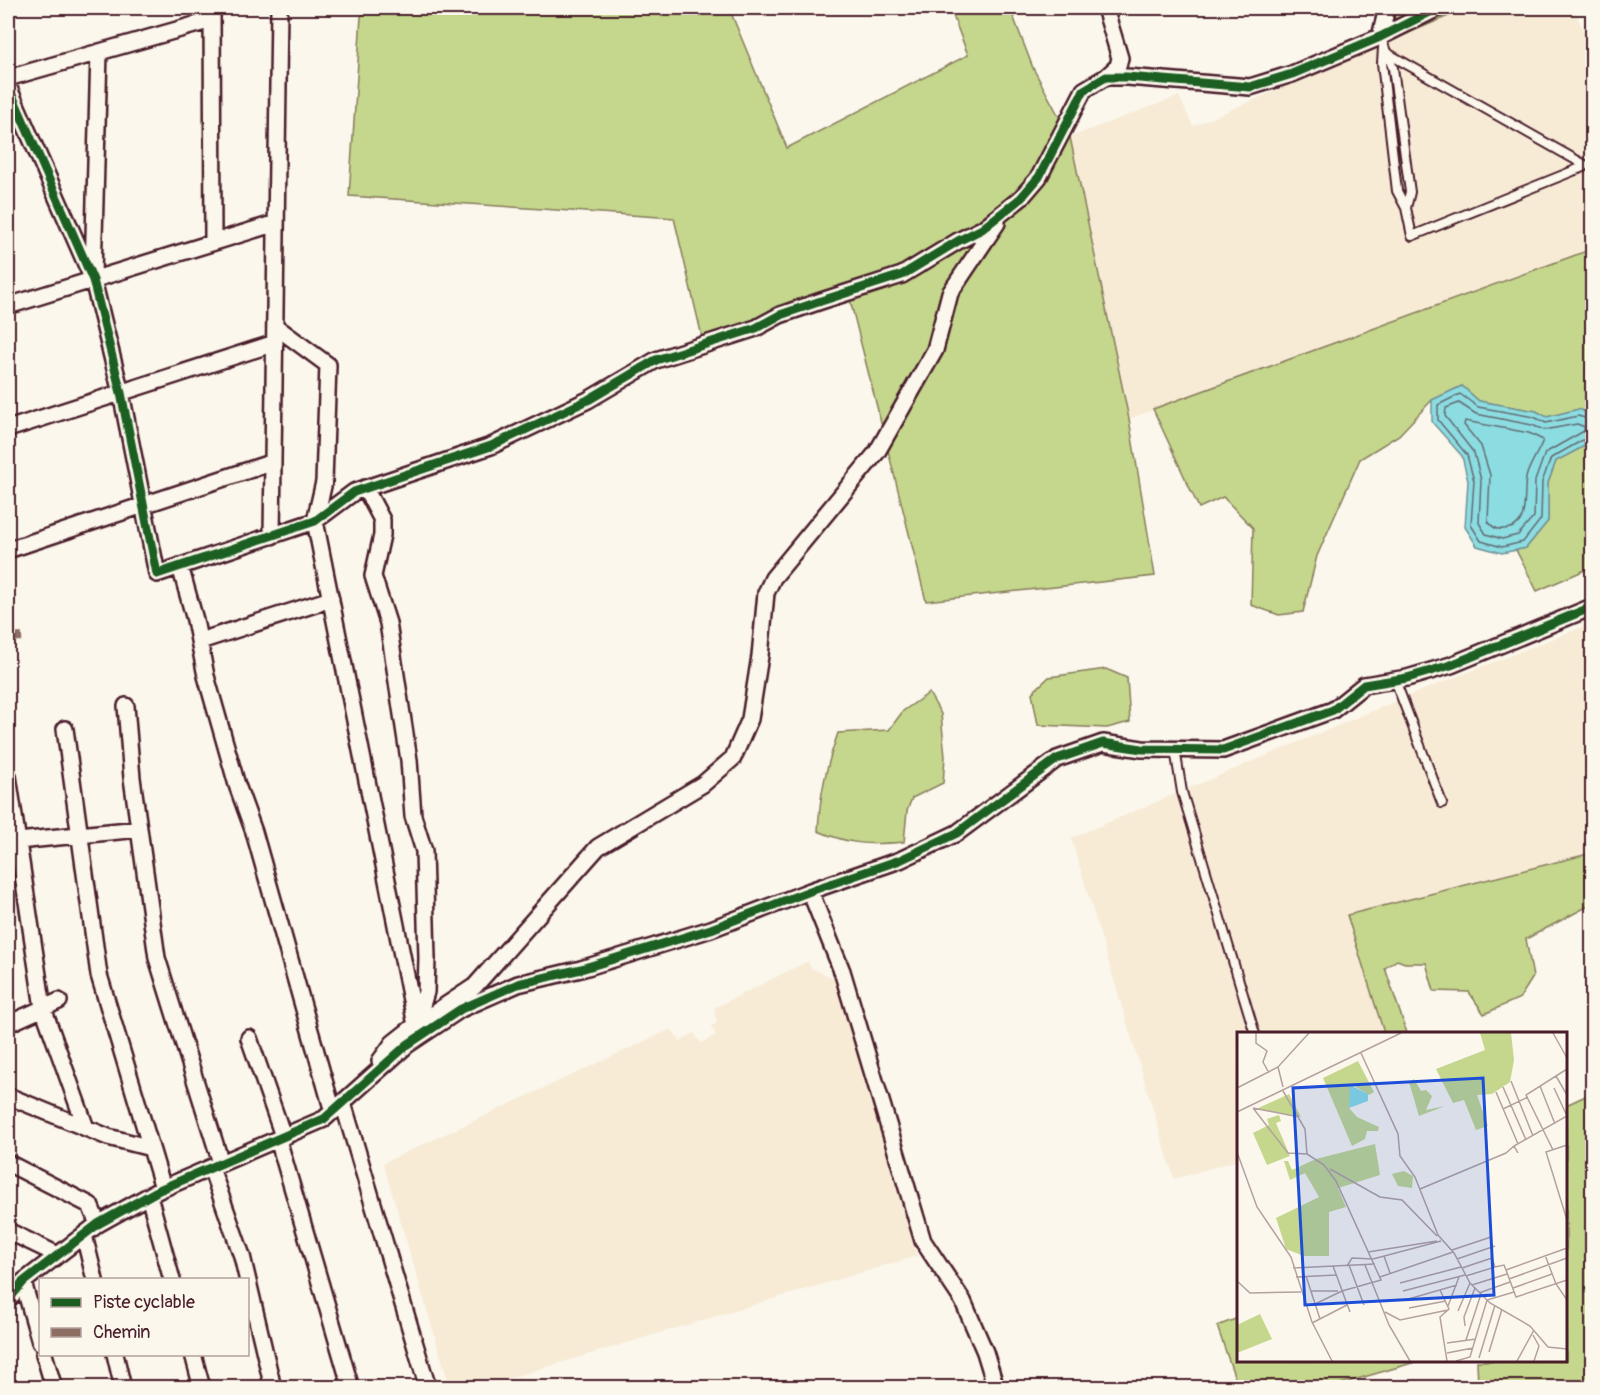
<svg xmlns="http://www.w3.org/2000/svg" width="1600" height="1395" viewBox="0 0 1600 1395" font-family="Pangolin,sans-serif">
  <rect width="100%" height="100%" fill="#fbf7ec"/>
  <filter id="ink" filterUnits="userSpaceOnUse"><feTurbulence type="fractalNoise" baseFrequency=".0167" numOctaves="2"/><feDisplacementMap in="SourceGraphic" scale="12" xChannelSelector="R" yChannelSelector="G"/><feConvolveMatrix kernelMatrix="1 2 1 2 8 2 1 2 1" color-interpolation-filters="sRGB"/></filter>
  <g filter="url(#ink)">
    <path fill="#f7ebd6" d="M1467 8H1574L1592 52V249L1129 419 1070 137 1179 96 1193 126Z
      M1592 623V853L1347 915 1384 1033 1238 1034V1160L1174 1179 1071 838 1403 698Z
      M808 961 811 968 836 979 917 1256 480 1387H450L383 1163 671 1029 681 1041 694 1033 701 1043 716 1035 711 1026 717 1023 714 1008Z"/>
    <path fill="#c4d78c" stroke="#877b5c" stroke-width="1.5" d="M366 8H729L787 148 968 55 950 8H1010L1033 68 1070 137 1129 419 1155 576 926 601 848 292 704 345 674 218 349 196 361 17Z
      M1387 8H1467L1383 44Z
      M1592 249V415L1579 409 1547 417 1536 411 1479 401 1462 386 1432 400 1399 435 1360 459 1317 556 1303 612 1279 615 1251 605 1253 528 1223 497 1199 508 1153 409Z
      M1592 442V567L1537 591 1516 550 1526 548 1548 521V483L1556 461Z
      M1106 669 1127 678 1130 722 1107 728 1038 725 1032 693 1049 677Z
      M929 693 941 714 945 757 943 783 912 798 907 811 904 842C869 845 851 845 818 831 820 793 826 768 838 733L889 730 903 711Z
      M1592 853V904L1526 939 1533 977 1520 998 1484 1014 1469 992 1434 991 1426 963H1405L1397 960 1385 968 1407 1033H1384L1347 915Z
      M1592 1093V1387H1478L1477 1361 1566 1360V1105Z
      M1238 1318V1360L1419 1361 1330 1387H1238L1217 1326Z"/>
    <path fill="#8bdde1" stroke="#719198" stroke-width="1.5" d="M1462 386 1479 401 1536 411 1547 417 1579 409 1592 415V442L1556 461 1548 483V521L1526 548 1502 553 1477 546 1465 527 1468 481 1462 456 1432 422V400Z"/>
    <g fill="none" stroke-linecap="round" stroke-linejoin="round">
      <path stroke="#646b74" stroke-width="1.5" d="M1459 403 1476 414 1532 425 1544 430 1577 424 1585 427 1584 431 1545 453 1535 481 1534 517 1518 535 1502 539 1486 534 1479 523 1481 480 1474 453 1445 416 1446 408Z
        M1592 420 1578 416 1546 423 1534 417 1478 407 1460 394 1438 405V420L1467 455 1474 481 1471 525 1481 541 1502 547 1523 542 1541 519 1542 482 1551 458 1588 437H1592
        M1465 421 1529 433 1543 440C1539 451 1531 462 1527 474 1521 492 1533 529 1503 529 1496 530 1491 526 1488 521L1490 475 1481 446 1464 425Z"/>
      <g stroke="#4a1f2b" stroke-width="12">
        <path id="service" d="M1380 37C1384 47 1389 58 1393 68L1410 192 1406 208 1412 236 1583 167 1585 165 1387 53
          M1383 48 1382 63 1397 191 1406 208
          M1395 680 1442 803
          M1175 749 1182 792 1255 1034"/>
      </g>
      <g stroke="#4a1f2b" stroke-width="20">
        <path id="minor" d="M212 8 213 242
          M1105 8 1120 58 1118 66 1106 77
          M1380 37 1387 8
          M8 78 212 20
          M8 86 93 280 121 393 157 574 315 521 354 492 491 446 588 400 656 360 756 328 780 315 821 301 902 275 958 241 982 229 1021 198 1039 177 1084 90 1106 77H1127L1250 87 1292 74 1380 37 1438 8
          M93 274 99 52
          M8 306 276 223
          M275 326 328 365 324 482 315 521 416 1025
          M8 429 275 343
          M365 488 382 520V535L373 576 388 623 409 760 413 816 424 851 427 958 426 992 417 1022
          M272 536 279 8
          M8 550 273 462
          M180 566 195 620 206 676 237 785 254 832 333 1112
          M200 641 331 599
          M126 706 132 778 157 958 221 1163
          M65 729 99 975 163 1188
          M8 776 43 1008 86 1128
          M18 841 139 829
          M810 891 842 971 923 1241 963 1301 985 1352 996 1388
          M8 1024 59 1001
          M249 1038 283 1136
          M380 1061 393 1043 416 1025 475 986 598 847 703 784 733 758 750 719 760 656 766 593 773 578 877 452 935 350 950 293 997 223
          M8 1096 108 1137 151 1148
          M343 1103 428 1388
          M278 1139 351 1388
          M8 1163 90 1205 98 1224
          M211 1168 242 1256 273 1388
          M149 1196 172 1280
          M8 1231 58 1255
          M84 1235 95 1280
          M23 1282 40 1342
          M8 1300 23 1282 98 1224 159 1190 324 1119 407 1045 461 1009 518 984 581 969 711 929 810 891 900 860 957 833 1057 759 1103 743 1142 749 1223 750 1333 710 1364 685 1407 678 1451 665 1592 607
          M44 1354 54 1388
          M115 1354 123 1388
          M193 1354 202 1388"/>
      </g>
      <use href="#service" stroke="#fbf7ec" stroke-width="8"/>
      <use href="#minor" stroke="#fbf7ec" stroke-width="15"/>
      <path stroke="#8d6e63" stroke-width="8" stroke-dasharray="15 8" stroke-linecap="butt" d="M8 638 22 637"/>
      <g stroke="#fbf7ec" stroke-width="13">
        <path id="cycleway" d="M8 86 93 280 121 393 157 574 315 521 354 492 491 446 588 400 656 360 756 328 780 315 821 301 902 275 958 241 982 229 1021 198 1039 177 1084 90 1106 77H1127L1250 87 1292 74 1380 37 1438 8
          M8 1300 23 1282 98 1224 159 1190 324 1119 407 1045 461 1009 518 984 581 969 711 929 810 891 900 860 957 833 1057 759 1103 743 1142 749 1223 750 1333 710 1364 685 1407 678 1451 665 1592 607"/>
      </g>
      <use href="#cycleway" stroke="#1b5e20" stroke-width="9"/>
    </g>
  </g>
  <g transform="translate(1237 1032)">
    <rect width="330" height="330" fill="#fbf7ec"/>
    <path d="M243 1H274L277 28 273 50 255 62 240 63 251 94 239 98 227 68 216 71 199 37 248 18ZM121 29 137 60 132 63 116 53 112 76 120 85 142 95 141 99H130L128 107 115 114 86 46ZM177 47 184 59 189 58 195 64 189 78 208 74 182 84 172 50ZM52 62 64 85 19 77ZM42 83 44 89 39 91 53 124 30 133 16 101 32 93 30 87ZM138 112 143 143 101 156 109 175 92 180V224H67L49 217 39 186 82 165 68 141 53 148 47 129H51L55 138 79 127ZM167 139 176 144 175 156 161 154 155 142ZM23 282 35 307 0 321V293Z" fill="#c4d78c"/>
    <path d="M113 53 131 62V69L112 76Z" fill="#8bdde1"/>
    <path fill="none" stroke="#b4a19f" stroke-width="1.5" d="M19 1V11L30 19 26 30 32 41M316 1 330 26M124 21 161 102 163 124 178 145 201 203 217 221 233 251 253 271 293 294 311 315 330 317M41 35 46 55M319 44 330 63M274 49 296 104M303 54 318 92M266 55 289 108M0 56 41 35 72 1M46 59 68 97 70 122 87 133 99 149 144 248 105 259 78 272M259 60 281 112M16 76 51 121 70 122M16 76 62 85M266 77 291 65M0 80 164 1M330 113 309 120 330 188M316 118 289 63 330 37M0 120 20 175 54 225 75 290 95 329M281 121 277 114 330 84 317 56M93 137 143 165 165 168 200 204M183 157 269 121 277 114M330 216 269 238 279 265 330 248M215 218 254 205M131 220 200 209M308 223 319 252 330 268M147 224 153 241M220 227 258 214M112 233 127 273M128 233 152 293 173 329M96 234 113 280M110 234 115 226 136 227 204 209M56 236 138 232M225 236 255 226 258 235M69 244 83 287M229 244 258 235 267 233 269 238M59 245 99 243M143 245 216 220M272 247 330 226M0 249 13 261 64 260M163 251 224 235M235 253 270 242M276 256 315 242M203 258 212 277 203 285 210 329M74 259H101M166 259 228 243M242 261 273 250M168 268 220 253M211 274 222 245M172 276 209 269M221 279 233 251M148 280 163 288 211 278M75 291 110 273M228 294 227 285 238 256M296 303 302 314 297 329M229 308 244 262M210 311 239 307M252 320 265 277M210 321 236 316M242 326 258 273M219 329 233 325 250 268 277 260M280 329 297 298"/>
    <path fill="#1d4ed8" fill-opacity="0.15" stroke="#1d4ed8" stroke-width="3" d="M246 46 257 263 68 273 56 56Z"/>
    <rect width="330" height="330" fill="none" stroke="#4a1f2b" stroke-width="3"/>
  </g>
  <rect width="1600" height="1395" fill="none" stroke="#fbf7ec" stroke-width="30"/>
  <rect x="15" y="15" width="1570" height="1365" fill="none" stroke="#4a1f2b" stroke-width="2" filter="url(#ink)"/>
  <rect x="39" y="1278" width="210" height="78" fill="#fbf7ec" stroke="#b4a19f" stroke-width="1.5"/>
  <rect x="51" y="1298" width="30" height="9" fill="#1b5e20" stroke="#b4a19f" stroke-width="1.5"/>
  <text x="93" y="1308" font-size="18" fill="#4a1f2b">Piste cyclable</text>
  <rect x="51" y="1328" width="30" height="9" fill="#8d6e63" stroke="#b4a19f" stroke-width="1.5"/>
  <text x="93" y="1338" font-size="18" fill="#4a1f2b">Chemin</text>
</svg>
